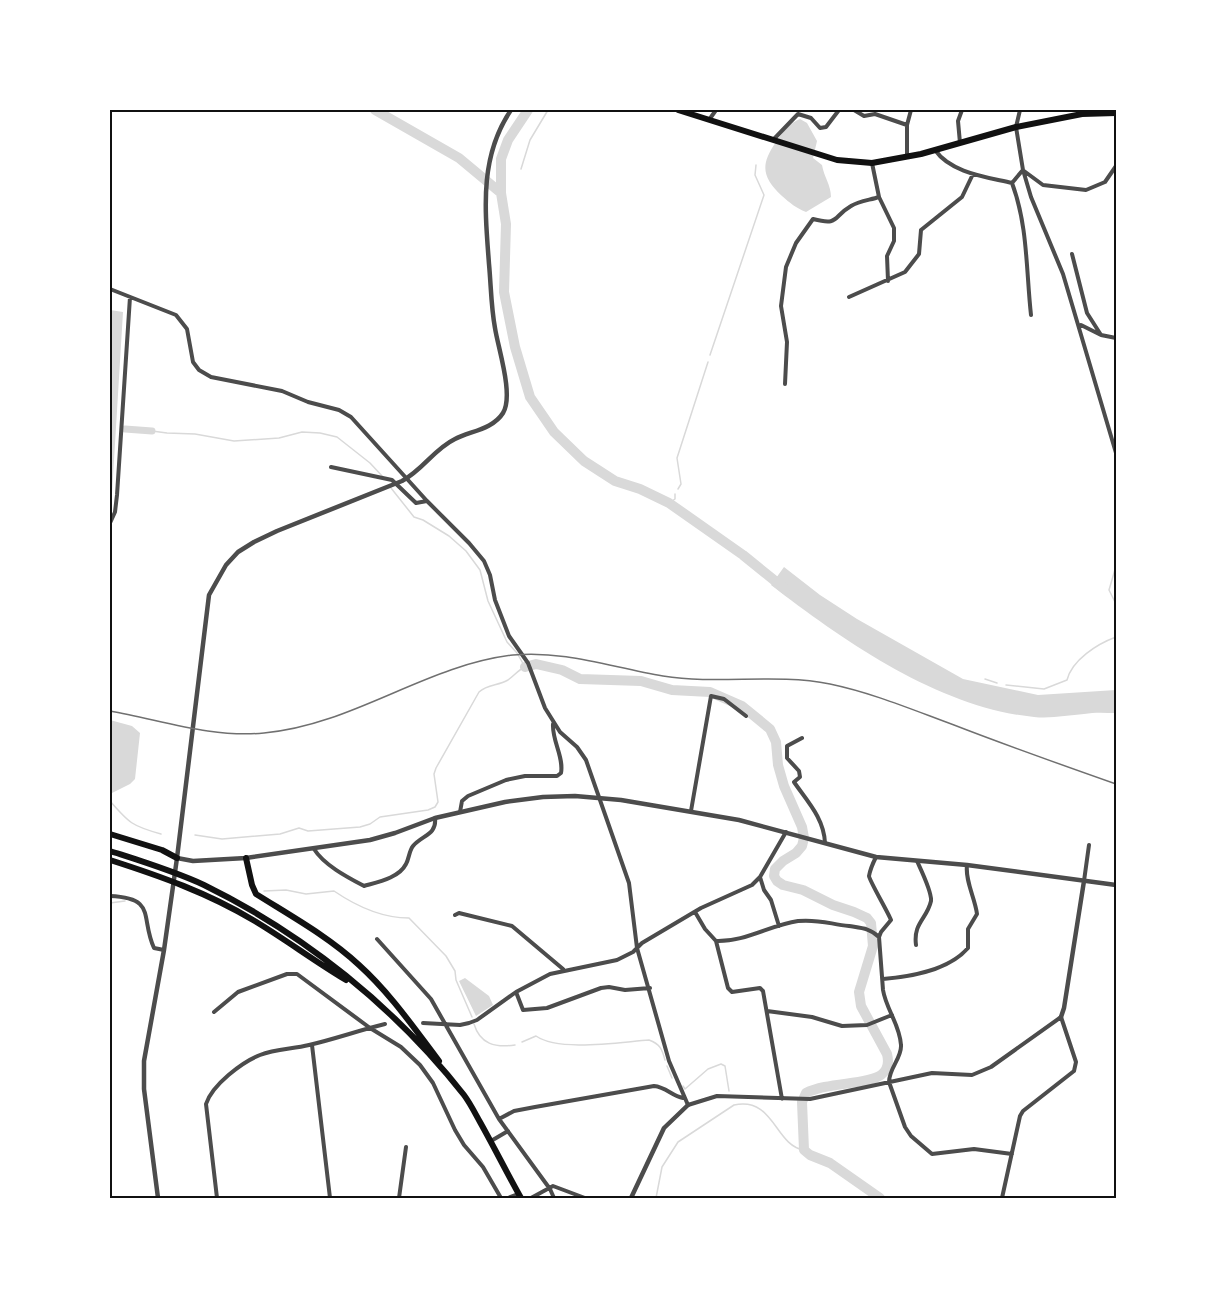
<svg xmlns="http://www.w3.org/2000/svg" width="1226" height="1308" viewBox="0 0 1226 1308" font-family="'Noto Serif',serif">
  <rect width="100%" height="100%" fill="#fff"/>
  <path fill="#d9d9d9" d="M800 119 807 123 817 141 813 158 822 165C824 177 831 185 831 197L806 212C796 208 790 203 782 196 762 177 760 165 776 142 782 133 791 122 800 119Z
    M110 310 123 312 112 493H110Z
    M784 567 820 595 857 619 963 679 1038 695 1116 690V713C1106 713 1095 712 1084 714 1068 715 1051 719 1034 717 940 708 845 642 771 585Z
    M110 720 132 726 140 733 135 779 130 784 110 794Z
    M465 978 489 996 493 1005 476 1016 459 981Z"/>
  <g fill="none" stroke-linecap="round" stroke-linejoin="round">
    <path stroke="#d9d9d9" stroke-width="1.5" d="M521 169 530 140 548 110
      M710 355 764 195 755 175 756 165
      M152 431 167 433 195 434 234 441 279 438 302 432 320 433 337 437 370 463 383 477
      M678 489 681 484 677 458 708 362
      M669 503 675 499V494
      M1116 566 1109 590 1116 604
      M985 679 997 683
      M1006 685 1044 689 1067 680C1072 660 1097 644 1116 637
      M110 801C129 823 132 826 161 834
      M195 835 222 839 280 834 299 828 308 831 360 827 370 824 380 817 428 810 435 807 438 802 434 774 436 768 479 692C488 684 498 686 508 680 514 676 518 670 525 667L517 653 507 642 488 601 480 570 466 551 449 536 423 520 414 517 391 488
      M264 891 286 890 306 894 334 891C356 906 383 918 409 918L446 956 455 971 456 980 472 1017
      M110 903 125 901
      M474 1024C480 1044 495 1048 515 1045
      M522 1042 536 1036C559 1052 620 1042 649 1040 660 1044 662 1049 665 1060
      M667 1066 672 1078
      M683 1086 685 1089 708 1069 721 1064 725 1066 729 1091
      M656 1198 662 1167 678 1142 734 1105C774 1096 775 1146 804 1150"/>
    <path stroke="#d9d9d9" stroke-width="7" d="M125 429 152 431"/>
    <path stroke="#d9d9d9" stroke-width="10" d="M375 110 459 158 501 193
      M528 110 508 140 501 159V193L506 224 504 292 515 347 530 397 554 432 584 461 615 481 640 489 669 503 743 555 785 589
      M525 667 536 664 562 670 580 679 641 681 672 690 710 692 742 706 770 729 776 742 778 765 784 786 802 827 804 838 802 846 796 853 783 861 775 869 774 876 777 881 783 885 803 890 833 905 854 912 867 918 871 923 873 946 859 992 861 1006 887 1054C889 1062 888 1070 881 1075 867 1085 827 1082 806 1093L802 1102 804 1150 810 1155 830 1163 880 1198"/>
    <path stroke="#4c4c4c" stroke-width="4" d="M854 110 864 116 875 114 907 125
      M1020 110 1016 127 1023 170 1031 197 1063 274 1116 453
      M709 120 716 110
      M773 140 798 114 811 118 820 128 826 127 839 110
      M960 143 958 121 962 110
      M935 150C951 173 987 177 1012 183
      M907 156V125L911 110
      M1022 171 1012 183C1028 226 1026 270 1031 315
      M1024 171 1043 185 1086 190 1105 182 1116 166
      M879 197 894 228V241L887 256 888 281
      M1072 254 1087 313 1101 335
      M110 289 176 315 187 329 193 362 199 370 211 377 282 391 308 402 339 410 351 417 427 501 469 543 484 561 490 575 495 600 509 636 528 663 545 708 560 732 577 747 586 760 629 883 637 948 669 1061 688 1105 717 1096 810 1099 932 1073 972 1075 991 1067 1061 1017 1076 1062 1074 1071 1023 1111 1020 1116 1002 1198
      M849 297 905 272 919 254 921 230 962 197 973 174
      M1081 325 1101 335 1116 338
      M785 384 787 342 781 306 786 267 796 243 813 219C840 226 832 217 851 206 859 201 870 200 879 197L872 163
      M331 467 392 480 416 503 427 501
      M110 523 115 512 117 495 130 297
      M802 738 787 746V758L799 771 800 777 794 782C807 801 824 818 825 843
      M691 811 711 696 724 699 746 716
      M460 812 462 801 468 796 506 780 525 776H557L561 773C564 757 552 741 553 724
      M314 849C324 865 347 877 364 886 378 882 399 878 406 864 409 859 409 851 413 846 422 835 437 835 435 818
      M876 857C873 863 870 870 869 876 869 880 888 912 891 920L881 932 879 937 883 990C886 1009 900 1025 901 1045 902 1058 889 1068 889 1082L905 1127 911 1136 932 1154 974 1149 1012 1154
      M760 877 764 890 771 900 779 926
      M1084 881 1089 845
      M110 896C157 898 140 917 154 948L164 950
      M695 912 705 929 716 941 728 988 732 992 760 988 763 991 782 1099
      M455 915 459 913 512 926 563 969
      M377 939 431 999 499 1119 550 1189 554 1198
      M716 941C745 942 770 925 798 921 819 919 830 924 849 926 861 928 870 928 879 937
      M916 945C913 923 927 919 931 901 932 892 921 870 917 861
      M883 979C910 977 949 970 968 948V929L977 914C975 898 965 881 967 865
      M516 992 523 1010 547 1008 601 988 609 987 625 990 650 988
      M767 1011 812 1017 842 1026 867 1025 892 1015
      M214 1012 238 992 287 974H297L370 1028 401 1047 420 1065 433 1083 455 1130 464 1145 483 1167 501 1198
      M423 1023 460 1025 469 1023 477 1020 516 992 550 974 617 960 633 952 642 943 701 908 752 885 760 877 786 832
      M312 1045 330 1198
      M499 1119 514 1111 535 1107 654 1086C666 1087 672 1096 683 1098
      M491 1141 508 1131
      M217 1198 206 1104C212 1085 242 1062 260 1055 275 1049 293 1049 309 1045 335 1039 360 1030 385 1024
      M399 1198 406 1147
      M508 1198 518 1194
      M531 1198 553 1186 585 1198"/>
    <path stroke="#4c4c4c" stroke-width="4.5" d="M177 858 193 861 246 858 370 840 395 833 435 818 505 802 543 797 575 796 621 800 739 820 876 857 967 865 1116 885
      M1061 1017 1064 1008 1084 881
      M158 1198 144 1089V1061L164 950 177 858 209 595 226 565 238 552 254 542 277 531 402 481C423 470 434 449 455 439 471 431 493 429 503 413 514 395 498 348 495 328 491 307 491 285 489 264 485 210 479 157 511 110
      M631 1198 664 1128 688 1105"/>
    <path stroke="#111" stroke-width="6" d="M678 110 837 160 872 163 921 154 1016 127 1082 114 1116 113"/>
    <path stroke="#111" stroke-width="6" d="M110 834 162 850 177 858
      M110 851C141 861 174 871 204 885 304 934 395 1007 464 1095 470 1103 475 1113 480 1122 494 1147 507 1173 521 1198
      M246 858 252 885 256 894C291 916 329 937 359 965 390 993 414 1028 439 1061
      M110 860C160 876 208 893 253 920 285 939 314 961 346 980"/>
    <path stroke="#707070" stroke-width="1.5" d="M110 711C161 720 211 738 264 733 353 725 426 665 513 655 565 650 613 668 663 676 718 685 775 673 830 684 873 693 913 710 954 725 1008 746 1062 765 1116 784"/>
  </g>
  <rect width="1226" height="1308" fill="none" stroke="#ffffff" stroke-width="222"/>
  <rect x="111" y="111" width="1004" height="1086" fill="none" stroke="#111" stroke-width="2"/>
</svg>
